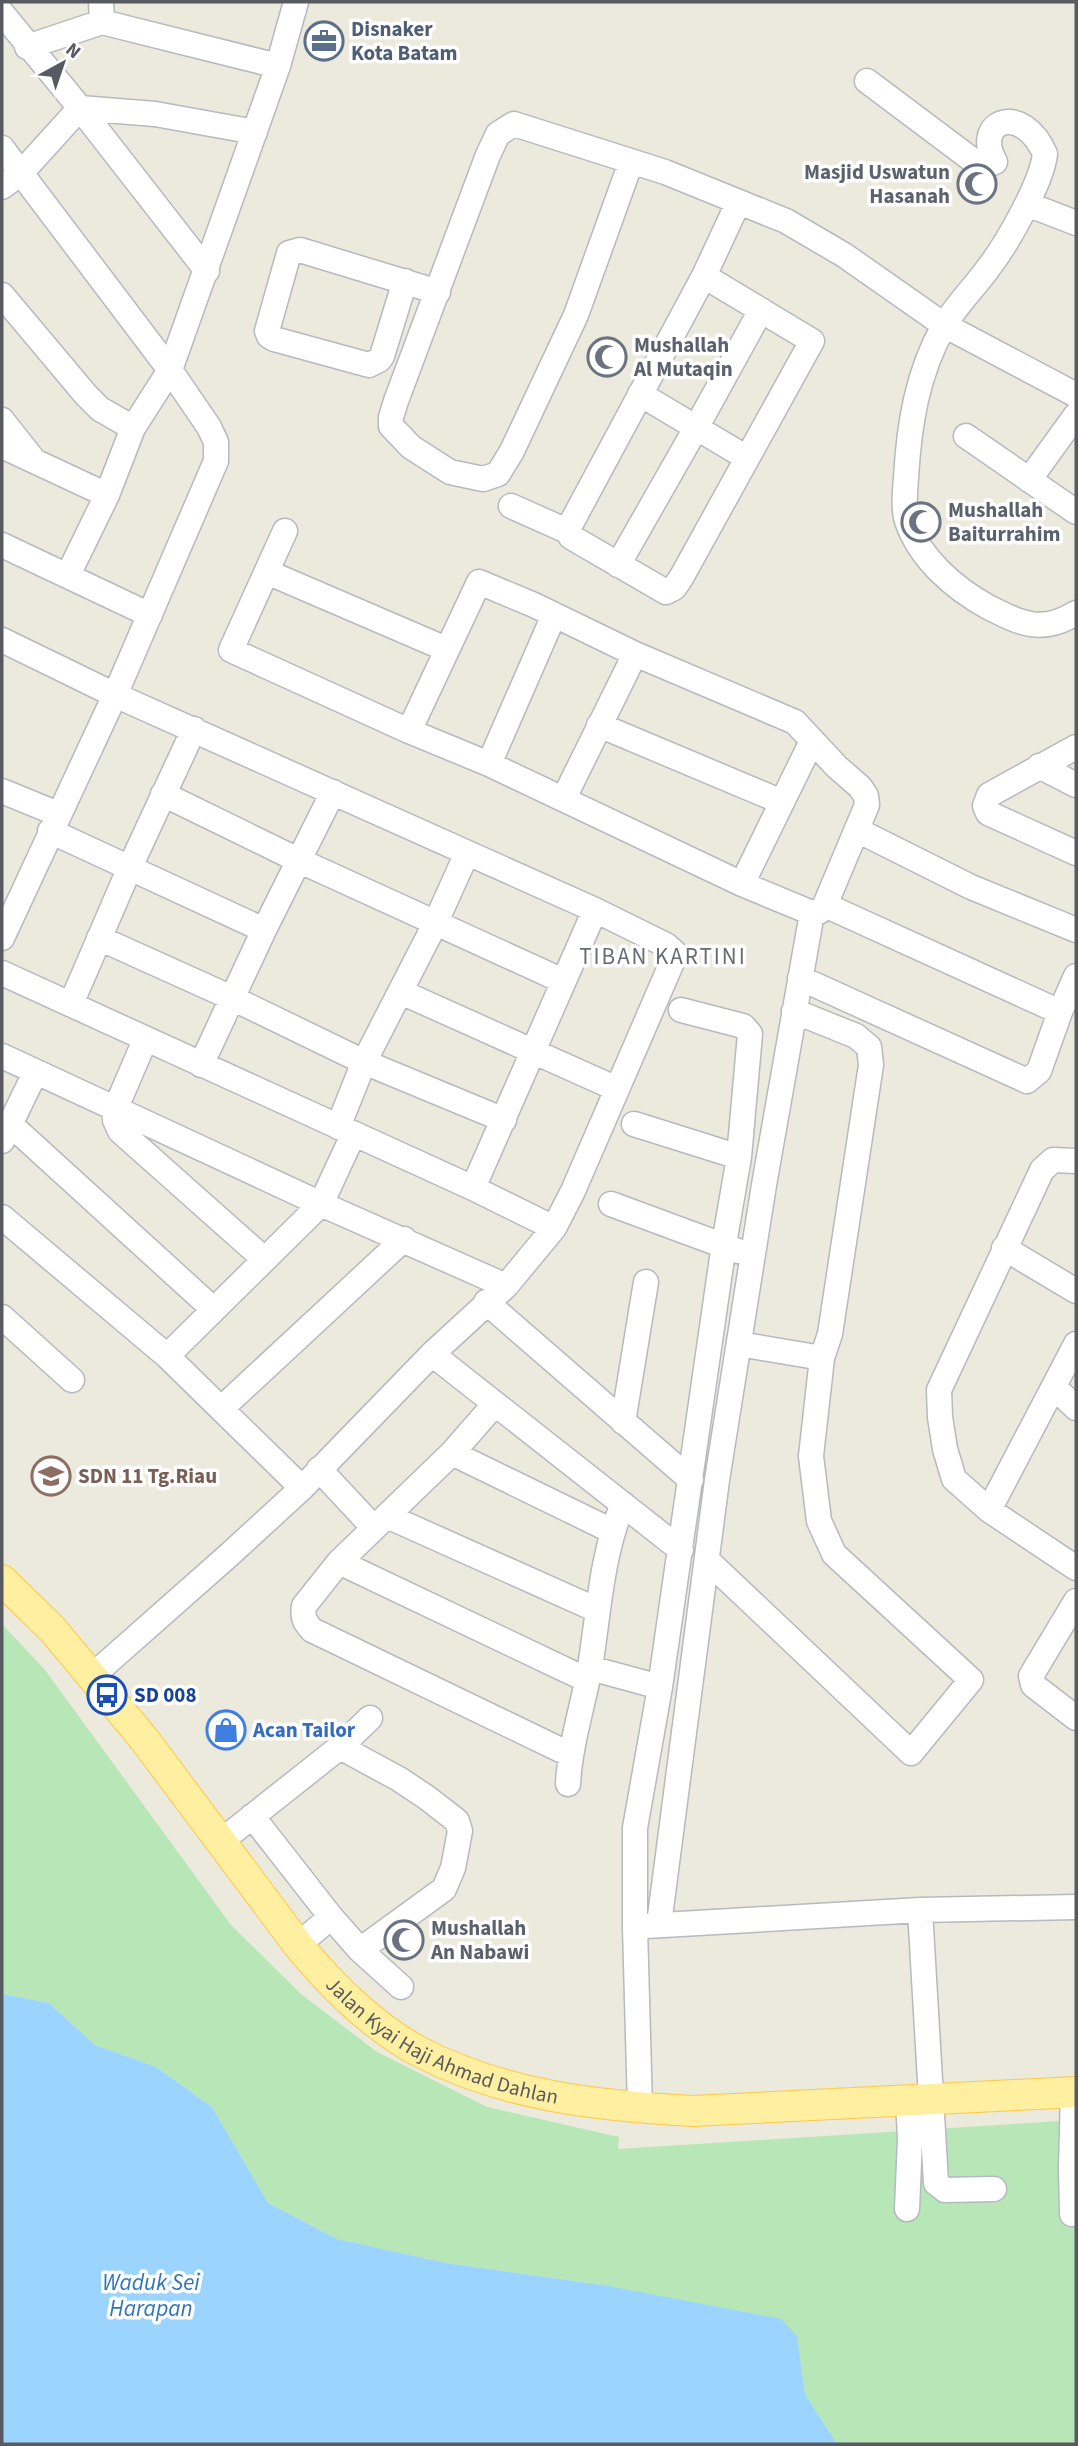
<svg xmlns="http://www.w3.org/2000/svg" width="1078" height="2446" viewBox="0 0 1078 2446" font-family="'Source Sans 3',sans-serif">
  <rect width="100%" height="100%" fill="#ece9dd"/>
  <path fill="#b7e7b7" d="M2 1624 45 1670 231 1925 301 1994 377 2052 487 2107 619 2137 618 2149 1076 2120V2444H837L805 2394 797 2337 603 2285 446 2263 337 2239 268 2203 212 2107 156 2067 95 2045 49 2003 2 1994Z"/>
  <path fill="#9bd4ff" d="M2 1994 49 2003 95 2045 156 2067 212 2107 268 2203 337 2239 446 2263 603 2285 781 2319 797 2336 805 2394 837 2444H2Z"/>
  <g fill="none" stroke-linecap="round" stroke-linejoin="round">
    <g stroke="#b6b9bf" stroke-width="27">
      <path id="minor" d="M101 2 102 22 278 66
        M2 13 80 108 207 271
        M27 47 102 22
        M867 81 979 165 986 166 995 162C972 120 1023 102 1045 154 1042 182 1007 244 989 267 975 287 956 305 944 326 917 373 909 425 906 478 905 491 903 509 907 521 920 559 954 588 988 607 1022 624 1042 634 1076 613
        M2 148 170 370 209 427 216 442V461L115 695 2 938
        M631 162 576 315 512 451 498 474 483 479 450 472 411 447 391 426V417L396 401 488 155 498 134 514 124 665 172 786 221 844 255 944 325 1076 395
        M2 187 22 172 80 108 155 114 255 132
        M1027 204 1076 223
        M704 276 812 341 681 578 674 588 666 592 571 537 567 531 704 276 738 203
        M405 281 382 356 379 360 369 365 274 339 269 336 267 331 289 253 300 250 438 292
        M2 295 86 395 100 409 133 428
        M640 394 747 458
        M2 420 32 458
        M966 436 1076 512
        M2 446 107 495
        M1029 480 1076 415
        M511 506 567 531
        M285 531 231 650 409 731 489 764 742 884 812 913 819 912 825 905 867 805 866 796 860 787 837 767 795 722 635 654 534 605 479 582 409 731
        M2 545 150 615
        M618 565 696 428 761 310
        M267 572 446 649
        M68 575 107 495 133 428 170 370 278 66 296 2
        M2 640 115 695 595 910 666 945 674 952 673 960 573 1191 554 1228 506 1286 432 1354 302 1488 229 1555 91 1677
        M599 725 782 802
        M1076 747 989 795 985 806 988 813 1076 853
        M489 764 554 615
        M1039 766 1076 785
        M2 791 58 814
        M163 794 298 860 563 981
        M564 798 635 654
        M857 830 971 887 1076 930
        M50 831 264 930
        M742 884 812 741
        M825 905 1060 1012
        M99 938 232 998 364 1062 504 1120
        M2 973 473 1188 554 1228
        M800 978 1027 1081 1039 1071 1060 1012 1076 976
        M401 992 617 1089
        M71 1004 130 867 194 729
        M145 1040 115 1110V1120L120 1131 264 1259
        M2 1056 321 1204 506 1286
        M201 1065 264 930 333 792
        M10 1124 213 1309
        M634 1124 739 1157
        M338 1127 364 1062 435 924 467 853
        M2 1141 35 1073
        M1076 1161 1053 1160 1042 1170 939 1390 940 1417 945 1449 954 1479 989 1510 1076 1568
        M473 1188 595 910
        M611 1204 738 1251
        M2 1217 167 1356 302 1488
        M1004 1248 1076 1291
        M486 1302 691 1480
        M2 1317 72 1380
        M739 1344 822 1358 830 1334 871 1065 869 1047 856 1036 794 1011
        M432 1354 681 1550
        M167 1356 321 1204 353 1135
        M1054 1387 1076 1408
        M494 1405 452 1453 339 1562 587 1680
        M222 1408 404 1239
        M623 1422 646 1282
        M452 1453 612 1531
        M319 1469 374 1528
        M989 1510 1076 1344
        M387 1516 597 1610
        M707 1560 911 1753 971 1680 834 1554 819 1521 811 1456 822 1358
        M339 1562 304 1606C302 1618 305 1622 312 1630L571 1755
        M1076 1601 1031 1676 1033 1685 1076 1718
        M590 1668 660 1687
        M340 1747 399 1779 426 1797 457 1821 460 1831 453 1868 444 1889 360 1950
        M568 1784C570 1744 583 1706 590 1667 599 1612 601 1556 623 1504
        M252 1816 331 1917
        M220 1842 340 1747 370 1718
        M920 1910 936 2183 945 2190 994 2189
        M659 1924 717 1480 764 1185 812 913
        M646 1926 920 1910 1076 1907
        M298 1945 331 1917 360 1950 401 1987
        M640 2108 635 1927V1828L660 1687 724 1244 739 1157 750 1034 743 1026 681 1010
        M907 2209 910 2139 908 2099
        M1072 2214 1071 2168 1073 2092"/>
    </g>
    <g stroke="#fec945" stroke-width="32">
      <g id="major">
        <path id="s1" d="M2 1580 53 1630 144 1739 298 1945C331 1985 372 2026 418 2051 504 2096 598 2106 693 2111L1076 2092"/>
      </g>
    </g>
    <use href="#minor" stroke="#fff" stroke-width="24"/>
    <use href="#major" stroke="#ffefa0" stroke-width="30"/>
  </g>
  <defs>
    <g id="office-ring" transform="scale(2.0125)"><circle r="9.5" fill="#fff" stroke="#5c6f8a" stroke-width="1.5"/><path d="M-6-3h4V-5.5h4V-3h4V5H-6ZM-1-4.5V-3h2v-1.5ZM-6 0V1H6V0Z" fill="#5c6f8a"/></g>
    <g id="mosque-ring" transform="scale(2.0125)"><circle r="9.5" fill="#fff" stroke="#6b7280" stroke-width="1.5"/><path d="M3.5-4.9A6 6 0 1 0 3.5 4.9A5 5 0 1 1 3.5-4.9Z" fill="#6b7280"/></g>
    <g id="school-ring" transform="scale(2.0125)"><circle r="9.5" fill="#fff" stroke="#8d6e63" stroke-width="1.5"/><path d="M0-5L7-2L0 1L-7-2ZM-4 1L0 2.5L4 1V4Q0 6-4 4Z" fill="#8d6e63"/></g>
    <g id="bus-ring" transform="scale(2.0125)"><circle r="9.5" fill="#fff" stroke="#1a4fb4" stroke-width="1.5"/><path d="M-5-6H5V4H4V6H2V4H-2V6H-4V4H-5ZM-3.5-4V0h7V-4ZM-3.5 1.2v1.5H-2V1.2ZM2 1.2v1.5H3.5V1.2Z" fill="#1a4fb4"/></g>
    <g id="shop-ring" transform="scale(2.0125)"><circle r="9.5" fill="#fff" stroke="#3f7fe0" stroke-width="1.5"/><path d="M-5-2.5h2.3a2.7 3.5 0 0 1 5.4 0H5L5.5 6h-11ZM-1.5-2.5h3a1.5 2.3 0 0 0-3 0Z" fill="#3f7fe0"/></g>
  </defs>
  <g fill-rule="evenodd">
    <use href="#office-ring" x="324" y="41"/>
    <use href="#mosque-ring" x="977" y="184"/>
    <use href="#mosque-ring" x="607" y="357"/>
    <use href="#mosque-ring" x="921" y="522"/>
    <use href="#school-ring" x="51" y="1476"/>
    <use href="#bus-ring" x="107" y="1695"/>
    <use href="#shop-ring" x="226" y="1730"/>
    <use href="#mosque-ring" x="404" y="1940"/>
  </g>
  <g text-anchor="middle" stroke-width="7" stroke-linejoin="round" paint-order="stroke">
    <g font-size="21" font-weight="bold" fill="#4e5e75" stroke="#fff" text-anchor="start">
      <text x="351" y="36">Disnaker<tspan x="351" dy="24">Kota Batam</tspan></text>
    </g>
    <g font-size="21" font-weight="bold" fill="#5b616d" stroke="#fff" text-anchor="start">
      <text x="950" y="179" text-anchor="end">Masjid Uswatun<tspan x="950" dy="24">Hasanah</tspan></text>
      <text x="634" y="352">Mushallah<tspan x="634" dy="24">Al Mutaqin</tspan></text>
      <text x="948" y="517">Mushallah<tspan x="948" dy="24">Baiturrahim</tspan></text>
      <text x="431" y="1935">Mushallah<tspan x="431" dy="24">An Nabawi</tspan></text>
    </g>
    <g font-size="21" font-weight="bold" fill="#785e54" stroke="#fff" text-anchor="start">
      <text x="78" y="1483">SDN 11 Tg.Riau</text>
    </g>
    <g font-size="21" font-weight="bold" fill="#164399" stroke="#fff" text-anchor="start">
      <text x="134" y="1702">SD 008</text>
    </g>
    <g font-size="21" font-weight="bold" fill="#366cbe" stroke="#fff" text-anchor="start">
      <text x="253" y="1737">Acan Tailor</text>
    </g>
    <g font-size="21" fill="#575b61" stroke="#fff">
      <text dy="7" stroke="none"><textPath href="#s1" startOffset="649">Jalan Kyai Haji Ahmad Dahlan</textPath></text>
    </g>
    <g font-size="23" letter-spacing="2" fill="#686d73" stroke="#fff">
      <text x="663" y="964">TIBAN KARTINI</text>
    </g>
    <g font-size="23" font-style="italic" fill="#3074b9" stroke="#fff">
      <text x="151" y="2290">Waduk Sei<tspan x="151" dy="26">Harapan</tspan></text>
    </g>
  </g>
  <rect width="1078" height="2446" fill="none" stroke="#575b61" stroke-width="7"/>
  <g transform="translate(63 63) rotate(40)" stroke="#ffffff" stroke-width="5" paint-order="stroke">
  <path d="M0-5L12 26L0 18L-12 26Z" fill="#575b61"/>
  <text y="-10" font-size="19" font-weight="bold" text-anchor="middle" fill="#575b61">N</text>
  </g>
</svg>
